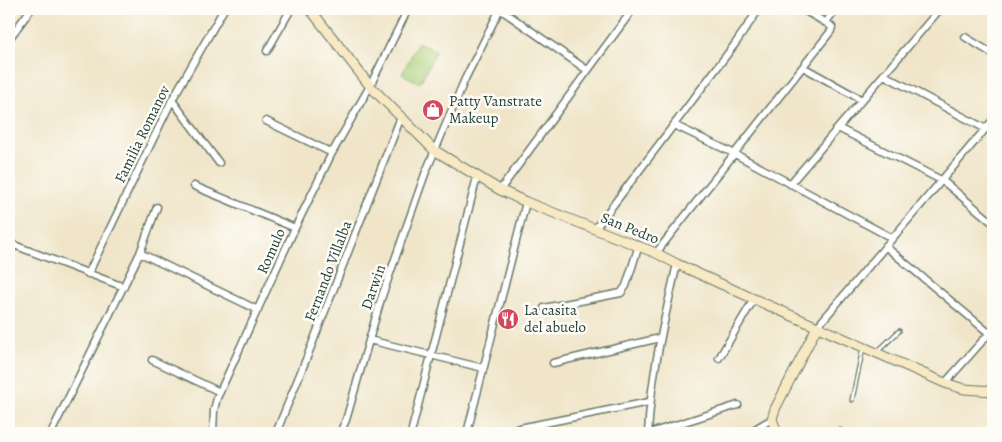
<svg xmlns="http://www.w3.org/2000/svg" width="1002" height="442" viewBox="0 0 1002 442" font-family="Alegreya,serif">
  <rect width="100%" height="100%" fill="#fdfcf7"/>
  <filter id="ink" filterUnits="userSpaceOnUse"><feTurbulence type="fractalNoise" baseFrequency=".02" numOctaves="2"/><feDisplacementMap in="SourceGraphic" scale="10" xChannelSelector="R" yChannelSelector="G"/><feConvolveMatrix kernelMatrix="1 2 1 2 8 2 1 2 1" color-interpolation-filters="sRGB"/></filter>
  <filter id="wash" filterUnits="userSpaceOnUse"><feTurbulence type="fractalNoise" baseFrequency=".0096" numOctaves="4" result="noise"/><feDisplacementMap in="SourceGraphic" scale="20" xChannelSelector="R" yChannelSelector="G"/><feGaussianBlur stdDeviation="1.12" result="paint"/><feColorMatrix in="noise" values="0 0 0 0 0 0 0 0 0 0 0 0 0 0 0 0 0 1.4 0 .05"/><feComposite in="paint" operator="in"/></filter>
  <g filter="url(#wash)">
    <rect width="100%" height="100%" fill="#f0e5c9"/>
    <path fill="#abce77" stroke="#658656" d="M418 42 436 51 420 83 402 74Z"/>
  </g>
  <g filter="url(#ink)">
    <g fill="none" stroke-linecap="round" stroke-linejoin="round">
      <g stroke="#687868" stroke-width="5.5">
        <path id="lane" d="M877 352 899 331
          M852 400 863 348
          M839 433 840 430"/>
      </g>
      <g stroke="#687868" stroke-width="9">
        <path id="street" d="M500 9 587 70
          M826 22 836 9
          M965 37 993 54
          M9 39 31 9
          M267 51 291 9
          M803 67 862 100
          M884 75 986 129
          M172 100 219 163
          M266 121 332 153
          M674 125 735 154 892 238
          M838 128 943 181 993 223
          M790 184 940 9
          M194 186 295 228
          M500 190 633 9
          M595 229 735 44 759 9
          M9 241 14 245 124 287
          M885 246 989 333
          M9 253 14 245
          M140 253 258 310
          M656 253 831 31 832 27 828 24 802 9
          M88 274 172 100 224 9
          M544 308 621 293 626 286 639 245
          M817 327 993 120
          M369 340 483 368
          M719 358 754 299
          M152 360 220 392
          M553 363 660 338
          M945 383 993 329
          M505 431 649 402
          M51 433 140 253 157 207
          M213 433 214 410 217 398 295 228 332 153 370 86 408 9
          M276 433 307 357 401 117
          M340 433 346 420 381 299 425 174 465 79 500 9
          M411 433 477 177
          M467 433 526 202
          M648 433C651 376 664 320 677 264
          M650 433 738 405
          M748 433 772 419"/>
      </g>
      <g stroke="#687868" stroke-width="11">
        <path id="secondary" d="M310 9 370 86 434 150 500 190 526 202 656 253 677 264 754 299 945 383 964 389 993 391
          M777 433 772 419 775 409 817 327"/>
      </g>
      <use href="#lane" stroke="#fff" stroke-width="3"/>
      <use href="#street" stroke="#fff" stroke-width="6"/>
      <use href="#secondary" stroke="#f7e9c3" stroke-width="9"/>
    </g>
  </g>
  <defs>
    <g id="shop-disc" transform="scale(1.125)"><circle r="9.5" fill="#d1495b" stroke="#fdfcf7"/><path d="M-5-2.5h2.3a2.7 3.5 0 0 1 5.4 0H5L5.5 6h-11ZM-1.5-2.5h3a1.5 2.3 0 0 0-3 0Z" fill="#fff"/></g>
    <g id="restaurant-disc" transform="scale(1.125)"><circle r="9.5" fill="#d1495b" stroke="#fdfcf7"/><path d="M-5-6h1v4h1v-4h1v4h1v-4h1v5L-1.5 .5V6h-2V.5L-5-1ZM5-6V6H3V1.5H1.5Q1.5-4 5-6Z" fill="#fff"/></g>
  </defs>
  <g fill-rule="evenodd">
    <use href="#shop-disc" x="433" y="110"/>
    <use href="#restaurant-disc" x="508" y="319"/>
  </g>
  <g text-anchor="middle" stroke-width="5" stroke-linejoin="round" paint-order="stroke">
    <g font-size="15" fill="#1f3d34" stroke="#fdfcf7" text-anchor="start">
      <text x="449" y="106">Patty Vanstrate<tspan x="449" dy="17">Makeup</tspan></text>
      <text x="524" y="315">La casita<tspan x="524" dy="17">del abuelo</tspan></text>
    </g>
    <g font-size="15" fill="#1f3d34" stroke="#fdfcf7">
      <text transform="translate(142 134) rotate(-64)" y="5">Familia Romanov</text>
      <text transform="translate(630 228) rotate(22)" y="5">San Pedro</text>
      <text transform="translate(271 251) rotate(-66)" y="5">Romulo</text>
      <text transform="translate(328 271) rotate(-69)" y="5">Fernando Villalba</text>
      <text transform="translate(373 287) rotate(-71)" y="5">Darwin</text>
    </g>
  </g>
  <rect width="1002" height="442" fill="none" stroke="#fdfcf7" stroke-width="30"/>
</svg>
